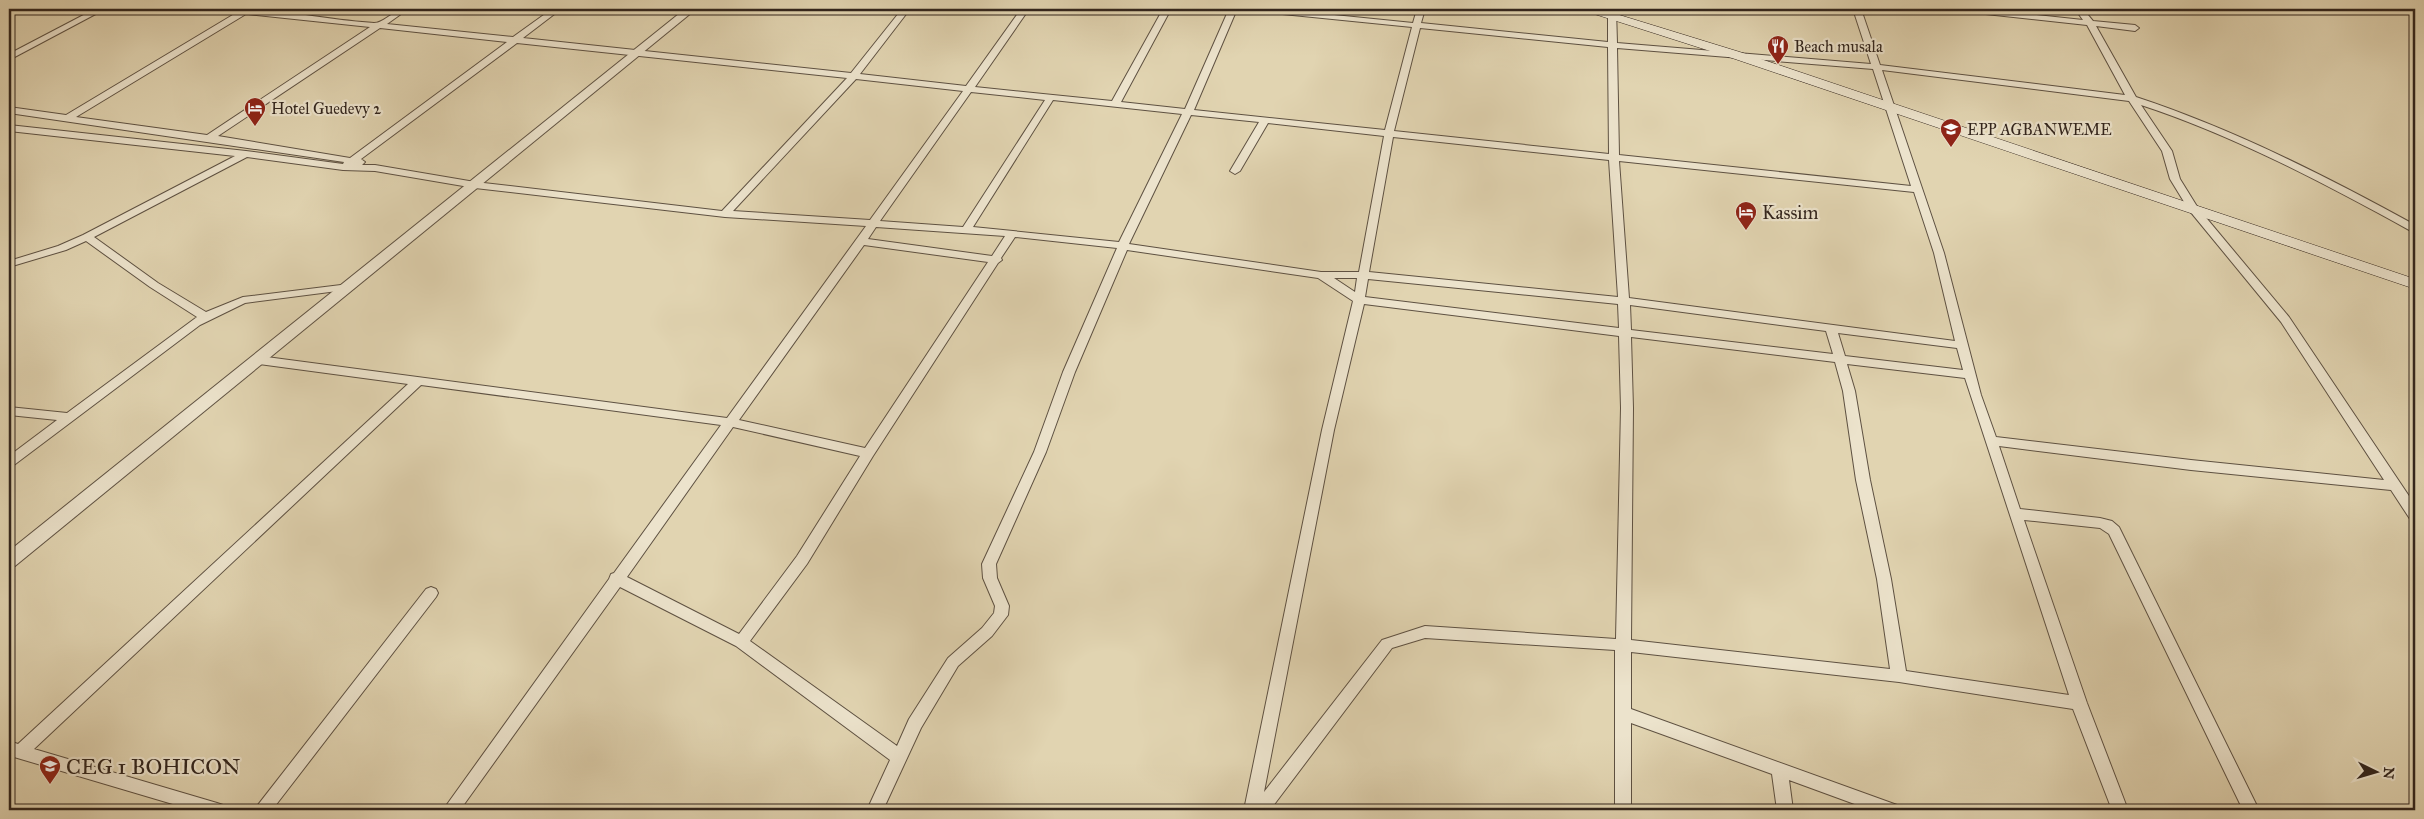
<svg xmlns="http://www.w3.org/2000/svg" width="2424" height="819" viewBox="0 0 2424 819" font-family="'IM FELL Great Primer',serif">
  <rect width="100%" height="100%" fill="#e1d4b1"/>
  <filter id="stains"><feTurbulence type="fractalNoise" baseFrequency=".004" numOctaves="4"/><feColorMatrix values="0 0 0 0 .2 0 0 0 0 .09 0 0 0 0 .02 0 0 0 .5 -.17"/></filter>
  <radialGradient id="worn" r=".72"><stop offset=".6" stop-color="#630" stop-opacity="0"/><stop offset="1" stop-color="#630" stop-opacity=".3"/></radialGradient>
  <g fill="none" stroke-linecap="round" stroke-linejoin="round">
    <g stroke="#5e5142" stroke-width="2">
      <path id="minor" d="M95 9H105L9 60V54Z
        M218 9C269 6 322 20 374 23 385 23 393 9 408 9L387 24 513 37 552 9H561L523 38 851 73 902 9H910L860 74 966 86 1021 9H1029L975 87 1112 101 1163 9H1171L1121 102 1185 109 1229 9H1237L1194 110 1385 130 1412 27 1252 11 1248 9H1275L1413 23 1417 9H1425L1421 23 1608 42V9H1616L1617 43 1871 64 1853 9H1861L1880 65 2125 95 2087 25 1958 11 1954 9H1979L2083 20 2075 9H2083L2093 21 2135 25 2139 28 2135 31 2096 26 2136 97C2233 129 2326 176 2415 225V232L2411 231C2326 184 2233 135 2141 105L2172 151 2180 179 2198 208 2289 317 2415 505V520L2410 519 2391 490 2191 470 1999 446 2020 509 2100 518 2112 521 2119 527 2259 810H2243L2109 534 2100 528 2024 520 2087 703 2128 810H2112L2073 709 1899 682 1631 652V709L1897 805 1899 810H1871L1789 780 1793 810H1777L1772 774 1631 723V810H1615V650L1425 638 1392 648 1270 810H1244L1322 430 1353 301 1318 278 1127 250 1075 372 1046 452 996 564 997 578 1009 606 1008 615 992 636 958 666 921 728 883 810H867L890 760 736 646 620 587 460 810H443L609 579 611 574 614 573 721 425 421 385 34 749 217 803 223 805 225 810H193L14 757 9 755V741L18 744 408 384 259 364 253 360 255 357 259 356 727 418 866 226 725 217 475 188 375 171 343 170 247 157 94 237 158 283 206 312 243 297 349 284 355 287 353 289 245 303 200 325 14 465 9 466V456L57 420 9 415V407L67 413 197 317 150 287 86 241 66 250 9 267V261L58 246 83 235 235 156 9 131V125L246 151 343 164 344 162 9 113V107L66 115 236 13ZM246 14 370 27 207 135 76 117ZM380 28 507 42 350 158 218 136ZM1420 28 1608 47 1609 154 1394 131ZM517 43 847 78 722 211 475 182 375 165H362L365 162 361 159ZM1617 48 1873 69 1911 186 1619 155ZM1882 70 2129 101 2162 151 2170 179 2189 210 2281 322 2384 480 2191 460 1996 437 1981 395 1944 253ZM856 79 963 91 870 220 733 211ZM971 92 1045 100 963 227 880 221ZM1053 100 1182 114 1119 242 973 227ZM1191 115 1259 122 1230 171 1235 174 1240 171 1268 123 1384 136 1359 272H1321L1129 244ZM1393 137 1609 160 1618 297 1369 272ZM1619 161 1914 192 1934 253 1955 341 1629 298ZM876 227 1005 236 992 256 868 239ZM1015 237 1117 248 1063 372 1034 452 982 564 983 578 995 606 994 613 982 628 948 658 909 719 897 746 750 641 807 564 873 456 998 263 1002 260 1001 258ZM864 245 988 262 865 448 739 420ZM1334 278H1357L1355 292ZM1368 279 1618 304 1619 328 1365 297ZM1364 304 1619 336 1621 408 1616 639 1425 626 1382 640 1264 792 1334 430ZM1630 305 1826 331 1833 354 1631 330ZM1838 333 1957 348 1963 370 1845 356ZM1631 337 1835 362 1843 391 1856 480 1877 579 1890 669 1631 640 1633 408ZM1847 364 1965 378 2069 695 1906 671 1891 579 1870 480 1855 391ZM733 427 860 456 797 556 739 634 627 577Z
        M431 587 436 589 438 593 436 597 272 810H254L426 589Z"/>
    </g>
    <g stroke="#5e5142" stroke-width="2">
      <path id="tertiary" d="M685 9H696L15 566 9 568V551Z"/>
    </g>
    <g stroke="#32251d" stroke-width="1">
      <path id="secondary" d="M1583 9H1600L1743 53 2415 279V289L1735 59 1585 11Z"/>
    </g>
    <use href="#minor" fill="#ece3cc" fill-rule="evenodd"/>
    <use href="#tertiary" fill="#ece3cc" fill-rule="evenodd"/>
    <use href="#secondary" fill="#ece3cc" fill-rule="evenodd"/>
  </g>
  <defs>
    <g id="restaurant-pin" transform="scale(1.125)"><path d="M0 17L-7.5 6A9.5 9.5 0 1 1 7.5 6Z" fill="#8f2418" stroke="#ece3cc"/><path d="M-5-6h1v4h1v-4h1v4h1v-4h1v5L-1.5 .5V6h-2V.5L-5-1ZM5-6V6H3V1.5H1.5Q1.5-4 5-6Z" fill="#fff"/></g>
    <g id="hotel-pin" transform="scale(1.125)"><path d="M0 17L-7.5 6A9.5 9.5 0 1 1 7.5 6Z" fill="#8f2418" stroke="#ece3cc"/><path d="M-6-4.5h1.5V1H6V5H4.5V3h-9V5H-6ZM-4 0a1.8 1.8 0 1 1 3.6 0ZM.5 0V-2.5h3Q6-2.5 6 0Z" fill="#fff"/></g>
    <g id="school-pin" transform="scale(1.125)"><path d="M0 17L-7.5 6A9.5 9.5 0 1 1 7.5 6Z" fill="#8f2418" stroke="#ece3cc"/><path d="M0-5L7-2L0 1L-7-2ZM-4 1L0 2.5L4 1V4Q0 6-4 4Z" fill="#fff"/></g>
  </defs>
  <g fill-rule="evenodd">
    <use href="#restaurant-pin" x="1778" y="46"/>
    <use href="#hotel-pin" x="255" y="108"/>
    <use href="#school-pin" x="1951" y="129"/>
    <use href="#hotel-pin" x="1746" y="212"/>
    <use href="#school-pin" x="50" y="766"/>
  </g>
  <g text-anchor="middle" stroke-width="4.5" stroke-linejoin="round" paint-order="stroke">
    <g font-size="16" fill="#32251d" stroke="#ece3cc" text-anchor="start">
      <text x="1794" y="52">Beach musala</text>
      <text x="271" y="114">Hotel Guedevy 2</text>
      <text x="1967" y="135">EPP AGBANWEME</text>
    </g>
    <g font-size="19" fill="#32251d" stroke="#ece3cc" text-anchor="start">
      <text x="1762" y="219">Kassim</text>
    </g>
    <g font-size="22" fill="#32251d" stroke="#ece3cc" text-anchor="start">
      <text x="66" y="774">CEG 1 BOHICON</text>
    </g>
  </g>
  <rect width="2424" height="819" fill="none" stroke="#e1d4b1" stroke-width="30"/>
  <rect x="10" y="10" width="2404" height="799" fill="none" stroke="#32251d" stroke-width="2.5"/>
  <rect x="15" y="15" width="2394" height="789" fill="none" stroke="#32251d"/>
  <g transform="translate(2376 772) rotate(95)" stroke="#ece3cc" stroke-width="4" paint-order="stroke">
  <path d="M0-4L9 19L0 12L-9 19Z" fill="#32251d"/>
  <text y="-8" font-size="14" font-weight="bold" text-anchor="middle" fill="#32251d">N</text>
  </g>
  <rect width="100%" height="100%" filter="url(#stains)"/>
  <rect width="100%" height="100%" fill="url(#worn)"/>
</svg>
